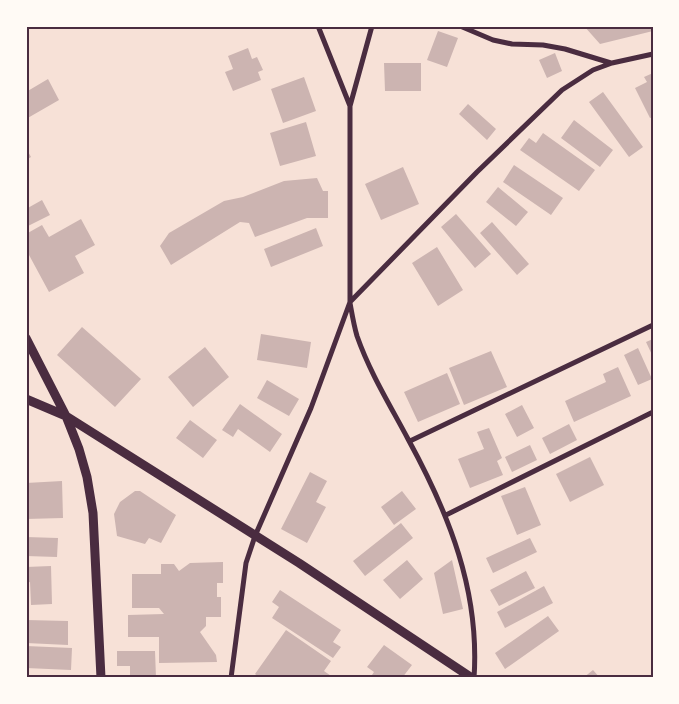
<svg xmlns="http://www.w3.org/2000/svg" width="679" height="704" viewBox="0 0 679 704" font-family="Karla,sans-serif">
  <rect width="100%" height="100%" fill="#f7e1d7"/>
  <path fill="#ccb4b1" d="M584 26H653V31L600 44Z
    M438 31 458 38 447 67 427 60Z
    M248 48 252 59 257 57 263 70 258 72 261 80 233 91 225 72 233 69 228 56Z
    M555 53 562 71 547 78 539 60Z
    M384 63H421V91H385Z
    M653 73V117L650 118 635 88 647 82 644 77Z
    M304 77 316 111 283 123 271 89Z
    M48 79 59 100 26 119V92Z
    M603 92 643 147 629 157 589 102Z
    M468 104 496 129 487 140 459 114Z
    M574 120 613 150 600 167 561 138Z
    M306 122 316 156 280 166 270 133Z
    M543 133 595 170 579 191 520 150 529 138 536 143Z
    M26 148 31 157 26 160Z
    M514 165 563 198 551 215 503 182Z
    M403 167 419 204 381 220 365 184Z
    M317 178 323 191H328V218H307L255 237 249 223 240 222 171 265 160 246 169 233 224 201 243 197 284 181Z
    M498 187 528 212 516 226 486 202Z
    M42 200 50 215 26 227V209Z
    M456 214 491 254 475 268 441 227Z
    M81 219 95 245 75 256 84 273 49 292 29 255 26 256V234L42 225 49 237Z
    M492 222 529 264 517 275 480 233Z
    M316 228 323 246 271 267 264 249Z
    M437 247 463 290 438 306 412 263Z
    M82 327 141 379 115 407 57 355Z
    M261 334 311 342 307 368 257 360Z
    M653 339V357L646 342Z
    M205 347 229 377 193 407 168 377Z
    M638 348 652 379 638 385 624 355Z
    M491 351 507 387 464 405 449 368Z
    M618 367 631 396 574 422 565 401 606 382 603 374Z
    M447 373 460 404 418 422 404 392Z
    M267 380 299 399 289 416 257 398Z
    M240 404 282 434 270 452 238 429 233 437 222 430Z
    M522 405 534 428 517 437 505 414Z
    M190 420 217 440 203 458 176 438Z
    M569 424 577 440 550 454 542 438Z
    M489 428 502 458 497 461 503 475 470 488 458 459 484 449 477 432Z
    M530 445 537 460 512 472 505 457Z
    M590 457 604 485 570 502 556 474Z
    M310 472 327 481 316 502 326 507 307 543 281 529Z
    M62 481 63 518 26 519V483Z
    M525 487 541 525 517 535 501 496Z
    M135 491H140L176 515 161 543 149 538 145 544 117 536 114 514 120 502Z
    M402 491 416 509 394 525 381 507Z
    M401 523 413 538 365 576 353 561Z
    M26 537 58 538 57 557 26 556Z
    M530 538 537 552 493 573 486 558Z
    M407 560 423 579 400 599 383 580Z
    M452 560 463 609 443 614 434 573Z
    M223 562V583H217V597H221V617H206V626L200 632 216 655 217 662 159 663V637H128V615L164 614 159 608H132V574H161V564H174L179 571 190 563Z
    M51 566 52 604 31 605 30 582 26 583V567Z
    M526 571 535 588 499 606 490 590Z
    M544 586 553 603 505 628 497 612Z
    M280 590 341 630 333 642 341 647 333 658 272 618 279 607 272 602Z
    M548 616 559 631 505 669 495 653Z
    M26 620 68 621V645L26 643Z
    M286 630 331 661 324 671 334 678H260L255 674Z
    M384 645 412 665 402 678H370L374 672 367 667Z
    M26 646 72 648 71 670 26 668Z
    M117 651H155L156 678H130V666H117Z
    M593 670 600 678H583Z"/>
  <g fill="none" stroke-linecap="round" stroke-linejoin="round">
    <path stroke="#4a2c40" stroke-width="5" d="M318 26 350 106
      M460 26 493 40 512 44 543 45 565 49 611 63
      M350 302 477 172 562 90 593 70 612 63 653 54
      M350 303C352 314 354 326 357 336 370 373 390 405 408 439 449 514 480 591 474 678
      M410 441 653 325
      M446 515 653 412
      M231 678 246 563 255 536 311 408 350 302V106L372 26"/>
    <path stroke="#4a2c40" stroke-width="9" d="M26 338 66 416 79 449 87 477 93 513 101 678
      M26 399 66 416 299 563 472 678"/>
  </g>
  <rect width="679" height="704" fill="none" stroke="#fffaf5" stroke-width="55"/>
  <rect x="28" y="28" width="624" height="648" fill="none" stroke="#4a2c40" stroke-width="2"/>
</svg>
